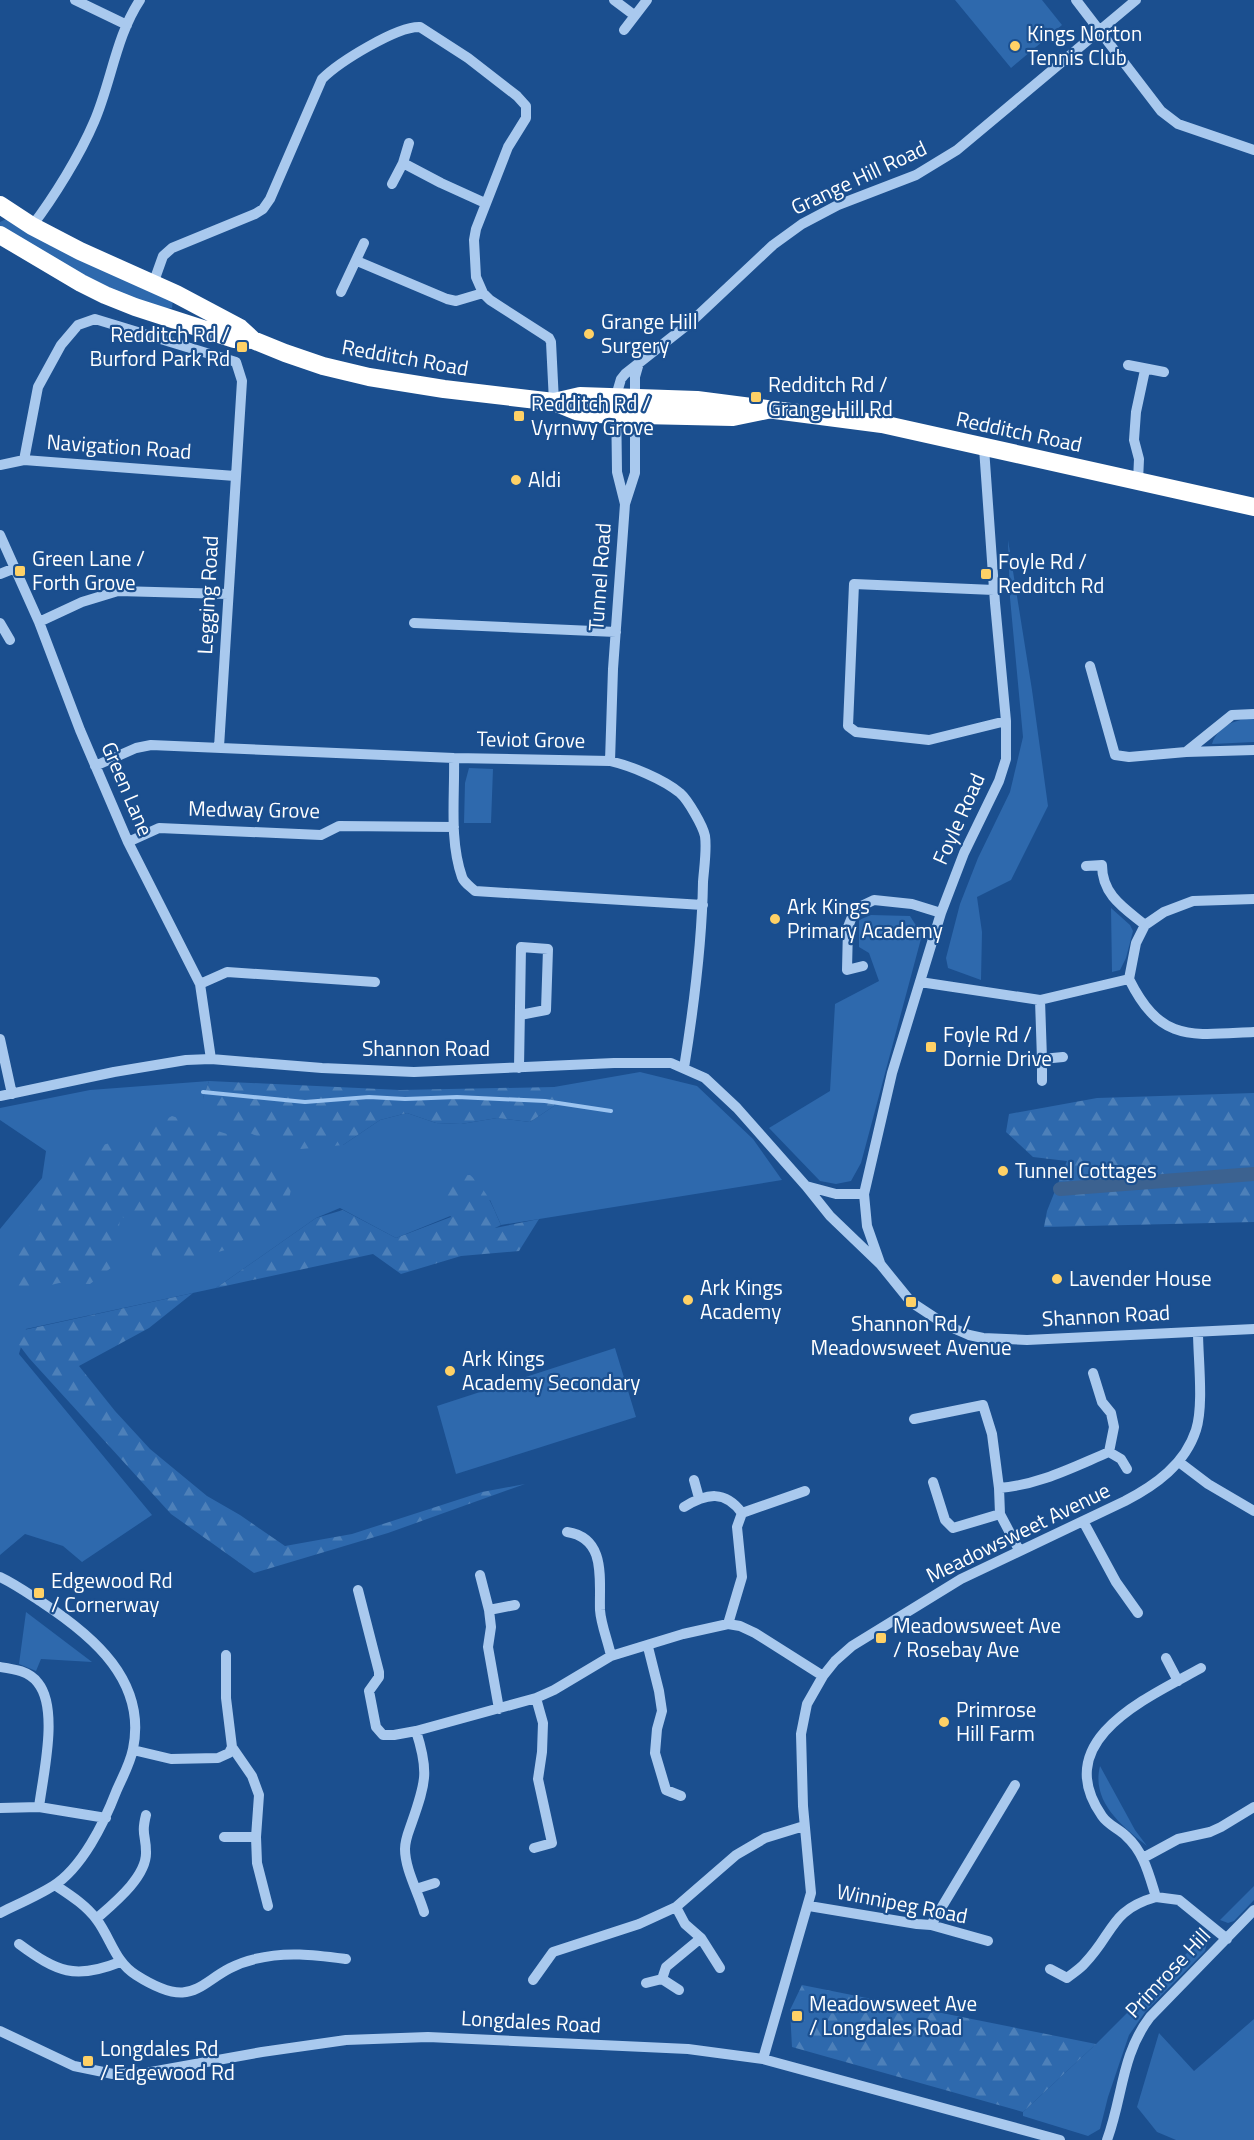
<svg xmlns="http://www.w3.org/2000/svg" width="1254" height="2140" viewBox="0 0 1254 2140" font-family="'Titillium Web',sans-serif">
  <defs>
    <pattern id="forest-firs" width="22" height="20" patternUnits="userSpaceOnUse" patternTransform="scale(1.5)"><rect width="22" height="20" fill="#2e69ad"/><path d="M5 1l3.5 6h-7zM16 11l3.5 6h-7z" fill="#4d80b9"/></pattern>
  </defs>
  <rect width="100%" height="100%" fill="#1b4f8f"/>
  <path fill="#2e69ad" d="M955 0H1042L1062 25 1011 68Z
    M6 219 173 299 172 308 164 309 100 286 0 231V222Z
    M1008 540 1032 690 1048 806 1011 880 977 897 982 932 981 980 948 968 946 958 960 904 978 858 1010 792 1023 737 1010 598Z
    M1254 718V742L1212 744C1218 725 1237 719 1254 718Z
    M469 768 493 769 491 823H464L465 783Z
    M1111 908 1130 925 1133 931 1126 958 1120 970 1112 972Z
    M871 915 910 916 922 935 861 1163 851 1181 836 1184 820 1181 769 1128 830 1091 835 1004 879 981 869 953 859 947V920Z
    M640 1072 697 1086 753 1139 782 1180 501 1225 490 1200 396 1238 340 1208 316 1218 216 1288 26 1329 19 1354 152 1515 82 1562 63 1546 25 1534 0 1555V1229L42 1178 46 1151 0 1120V1108L90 1090 209 1081 203 1098 343 1145 380 1120 407 1113 436 1123 461 1124 497 1118 530 1122 554 1106V1087Z
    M615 1348 636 1417 456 1474 437 1406Z
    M26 1612 92 1662 41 1659 36 1671 19 1664Z
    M1100 1766 1135 1830 1147 1846C1122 1826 1091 1802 1100 1766Z
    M1254 1886V1900L1234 1921 1228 1923 1220 1920Z
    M1205 1935 1207 1943 1205 1951 1146 2011 1129 2035 1108 2097 1100 2129 1088 2136 1023 2116V2112L1096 2044Z
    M1254 2019V2140H1176L1157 2132 1137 2107 1159 2033 1194 2071Z"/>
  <path fill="url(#forest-firs)" d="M209 1081 400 1090 554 1087V1106L530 1122 497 1118 461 1124 436 1123 407 1113 380 1120 343 1145 301 1149 259 1137 232 1125 203 1098Z
    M1254 1093V1222L1044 1227 1047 1211 1067 1161 1033 1157 1006 1132 1009 1114 1097 1098Z
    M172 1116 236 1137 292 1185 287 1208 232 1248 184 1262 153 1258 142 1226 120 1216 116 1264 90 1284 59 1283 35 1289 15 1287 17 1246 36 1214 68 1155 134 1136Z
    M470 1175C487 1190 492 1205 501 1225L495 1228 539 1219 519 1251 461 1256 401 1274 373 1254 216 1288 316 1218 343 1210 396 1238 451 1217 436 1193 449 1176Z
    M193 1293 149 1328 79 1366 115 1411 150 1449 207 1496 240 1515 285 1546 352 1534 482 1492 525 1484 388 1533 254 1573 171 1514 29 1358 10 1333Z
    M802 1985 1096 2044 1023 2112 792 2047 790 2010Z"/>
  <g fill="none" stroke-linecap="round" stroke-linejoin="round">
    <path stroke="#9cc4f0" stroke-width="4" d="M203 1092 305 1102 369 1097 405 1099 457 1097 545 1101 611 1111"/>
    <path stroke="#3c6290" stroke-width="14" d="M1060 1189 1254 1174"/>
    <path stroke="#a9c9ee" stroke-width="10" d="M75 0 127 25
      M614 0 634 15
      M1076 0 1161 111 1178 124 1254 150
      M624 30 647 0
      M403 163 441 183 485 203
      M392 184 403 163 409 143
      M32 226C54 197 80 155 94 122 111 83 116 36 140 0
      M357 261 447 299 456 301 483 293
      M153 284 163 256 172 248 255 214 263 209 270 199 322 79C339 62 397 26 420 27L468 58 517 96 526 106V118L508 147 476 229 474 240 476 277 483 293 490 300 549 338 551 342 554 402
      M341 292 364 243
      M1128 365 1164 372
      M24 460 38 387 61 345 78 325 95 319 236 362 242 381 219 747
      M0 465 24 460 235 476
      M1138 481 1139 459 1134 440 1136 412 1145 370
      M625 504 635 473V377L639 363
      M0 535 39 622 80 730 128 842 200 984 211 1059
      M0 574 15 568
      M994 590 854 584 848 726 856 732 929 740 1006 721
      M39 622 82 602 118 591 228 594
      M0 623 10 640
      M414 623 616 632
      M1090 666 1115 755 1129 757 1186 752 1254 750
      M1186 752 1232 715 1254 714
      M454 758C455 796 449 840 462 877 464 883 471 887 475 891L703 905
      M610 761 613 669 625 504 617 472 616 396 621 379 625 374 691 322 773 245 802 224 838 205 916 175 957 150 1136 0
      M95 766 136 748 151 745 454 758 610 761C631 766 663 779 680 793 688 800 703 826 705 836 707 850 704 868 703 882 702 945 694 1006 684 1068
      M128 842 159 828 321 835 339 826 454 827
      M1086 866 1102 865C1102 895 1124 908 1145 925
      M863 966 847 970 848 927 855 909 874 900 912 904 941 913
      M1129 979 1136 943 1145 925 1164 912 1193 901 1254 899
      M920 982 1040 1000 1129 979C1161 1043 1190 1035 1254 1032
      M200 984 227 972 375 982
      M1040 1000 1042 1059 1063 1057
      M0 1039 12 1094
      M1042 1059V1081
      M519 1068 521 947 548 949 546 1010 520 1015
      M0 1096 114 1072 186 1060 211 1059 322 1068 414 1072 614 1063H671L705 1078 737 1108 806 1186 830 1216 881 1265 911 1302 946 1325 969 1335 983 1338 1027 1340 1254 1329
      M806 1186 836 1194H864
      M880 1263 867 1226 864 1194 892 1073 941 913 964 853 999 781 1006 759V721L995 603 984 448
      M914 1419 983 1405 992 1434 999 1488 1000 1514 1019 1550
      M1109 1452 1121 1459 1127 1469
      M1179 1462 1208 1484 1254 1511
      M694 1480 699 1498
      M933 1482 945 1520 953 1528 1000 1514
      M999 1488C1039 1485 1073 1467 1109 1452L1114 1427 1111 1413 1102 1402 1093 1373
      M684 1507C707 1493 725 1490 742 1513
      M1083 1521 1116 1582 1138 1613
      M567 1532C607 1538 599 1580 600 1610 601 1625 608 1641 611 1656
      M480 1575 489 1610 491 1627 488 1647 499 1709
      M0 1577C15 1584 29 1594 43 1603 93 1636 147 1681 133 1749 130 1764 122 1778 116 1792 104 1823 82 1868 53 1886 37 1896 18 1904 0 1913
      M358 1590 379 1672V1677L369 1691 376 1727 383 1735H394L416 1731 536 1698 554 1690 611 1656 683 1634 728 1624 740 1626 755 1633 823 1676
      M489 1610 515 1605
      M728 1624 742 1577 737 1527 742 1513 805 1491
      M648 1647 659 1691 662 1711 657 1729 655 1753 666 1790 681 1796
      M1166 1658 1178 1681
      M0 1667C14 1669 29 1671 38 1683 59 1709 43 1775 39 1807
      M1201 1668C1147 1698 1049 1740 1102 1816 1108 1825 1119 1829 1126 1836 1144 1852 1149 1875 1156 1897L1179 1900 1227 1939
      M416 1731C429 1771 426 1782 412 1822 409 1831 405 1839 405 1849 405 1869 418 1892 424 1912
      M232 1747 252 1776 259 1795 256 1837 257 1863 268 1906
      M133 1750 171 1759 218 1758 229 1753 232 1747 226 1698V1655
      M0 1808 39 1807 106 1818
      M224 1837H256
      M534 1848 552 1843 538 1779 542 1752 543 1723 536 1698
      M1143 1858 1178 1839 1210 1832 1221 1827 1254 1807
      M55 1885C70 1895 86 1905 97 1920 111 1939 115 1962 136 1975 202 2017 198 1972 255 1959 286 1951 315 1955 346 1959
      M416 1889 435 1883
      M809 1906 917 1924 931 1925 988 1941
      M96 1919C113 1904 147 1877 146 1852 146 1835 141 1835 146 1815
      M931 1925 1015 1785
      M19 1944C57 1972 75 1980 120 1962
      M720 1968 701 1938 685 1924 676 1907 736 1855 765 1838 804 1826
      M1050 1969 1067 1978C1073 1973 1080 1969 1085 1963 1114 1933 1110 1910 1156 1897
      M662 1979 666 1967 701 1938
      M533 1980 553 1952 639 1924 676 1907
      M646 1983 662 1979 679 1990
      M0 2031 74 2066 113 2074 151 2072 262 2052 346 2040 428 2037 688 2049 763 2059 1060 2140
      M763 2059 811 1893 803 1806 801 1734 807 1704 823 1676 835 1661 852 1646 961 1579 1125 1501C1156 1485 1185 1464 1196 1430 1204 1405 1198 1358 1198 1332
      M1107 2140C1123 2097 1121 2055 1150 2017L1254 1910"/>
    <path stroke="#fff" stroke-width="18" d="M0 205 32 226 80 251 176 294 240 328 253 340 285 353 323 366 369 377 444 389 554 402 576 411 594 414 733 417 772 409
      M0 235 81 283 105 295 135 307 234 339 253 340
      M554 402 580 396 697 400 882 424 1254 507"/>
  </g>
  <g fill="#ffd166" stroke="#1b4f8f" stroke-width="2">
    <circle cx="1015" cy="46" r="6"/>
    <circle cx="589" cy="334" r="6"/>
    <rect x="236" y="341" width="12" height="12" rx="3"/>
    <rect x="750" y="391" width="12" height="12" rx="3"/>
    <rect x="513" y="410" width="12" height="12" rx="3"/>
    <circle cx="516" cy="480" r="6"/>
    <rect x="14" y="565" width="12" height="12" rx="3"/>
    <rect x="980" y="568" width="12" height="12" rx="3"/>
    <circle cx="775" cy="919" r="6"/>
    <rect x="925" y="1041" width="12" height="12" rx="3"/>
    <circle cx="1003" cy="1171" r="6"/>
    <circle cx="1057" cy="1279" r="6"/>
    <circle cx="688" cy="1300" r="6"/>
    <rect x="905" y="1296" width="12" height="12" rx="3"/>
    <circle cx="450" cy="1371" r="6"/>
    <rect x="33" y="1587" width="12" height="12" rx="3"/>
    <rect x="875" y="1632" width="12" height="12" rx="3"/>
    <circle cx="944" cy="1722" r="6"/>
    <rect x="791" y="2010" width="12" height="12" rx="3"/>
    <rect x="82" y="2055" width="12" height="12" rx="3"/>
  </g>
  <g text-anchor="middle" stroke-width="4.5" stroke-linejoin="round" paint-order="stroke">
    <g font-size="21" fill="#fff" stroke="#1b4f8f" text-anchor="start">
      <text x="1027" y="41">Kings Norton<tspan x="1027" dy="24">Tennis Club</tspan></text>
      <text x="601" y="329">Grange Hill<tspan x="601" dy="24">Surgery</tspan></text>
      <text x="230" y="342" text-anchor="end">Redditch Rd /<tspan x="230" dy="24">Burford Park Rd</tspan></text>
      <text x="768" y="392">Redditch Rd /<tspan x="768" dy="24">Grange Hill Rd</tspan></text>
      <text x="531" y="411">Redditch Rd /<tspan x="531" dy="24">Vyrnwy Grove</tspan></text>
      <text x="528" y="487">Aldi</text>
      <text x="32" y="566">Green Lane /<tspan x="32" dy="24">Forth Grove</tspan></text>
      <text x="998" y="569">Foyle Rd /<tspan x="998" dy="24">Redditch Rd</tspan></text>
      <text x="787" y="914">Ark Kings<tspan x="787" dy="24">Primary Academy</tspan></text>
      <text x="943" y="1042">Foyle Rd /<tspan x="943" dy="24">Dornie Drive</tspan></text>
      <text x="1015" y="1178">Tunnel Cottages</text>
      <text x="1069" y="1286">Lavender House</text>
      <text x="700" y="1295">Ark Kings<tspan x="700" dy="24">Academy</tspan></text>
      <text x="911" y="1331" text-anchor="middle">Shannon Rd /<tspan x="911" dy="24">Meadowsweet Avenue</tspan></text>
      <text x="462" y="1366">Ark Kings<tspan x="462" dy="24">Academy Secondary</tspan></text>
      <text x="51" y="1588">Edgewood Rd<tspan x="51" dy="24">/ Cornerway</tspan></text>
      <text x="893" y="1633">Meadowsweet Ave<tspan x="893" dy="24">/ Rosebay Ave</tspan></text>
      <text x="956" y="1717">Primrose<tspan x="956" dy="24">Hill Farm</tspan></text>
      <text x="809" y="2011">Meadowsweet Ave<tspan x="809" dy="24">/ Longdales Road</tspan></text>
      <text x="100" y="2056">Longdales Rd<tspan x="100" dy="24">/ Edgewood Rd</tspan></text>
    </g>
    <g font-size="21" fill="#fff" stroke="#1b4f8f">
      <text transform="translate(859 178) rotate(-25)" y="7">Grange Hill Road</text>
      <text transform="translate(405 358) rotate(10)" y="7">Redditch Road</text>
      <text transform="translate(1019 432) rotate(12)" y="7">Redditch Road</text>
      <text transform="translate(119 447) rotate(4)" y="7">Navigation Road</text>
      <text transform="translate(600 577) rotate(-86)" y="7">Tunnel Road</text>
      <text transform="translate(208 595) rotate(-87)" y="7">Legging Road</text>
      <text transform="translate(531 740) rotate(1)" y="7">Teviot Grove</text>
      <text transform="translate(127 789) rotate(67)" y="7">Green Lane</text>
      <text transform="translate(254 810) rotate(1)" y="7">Medway Grove</text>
      <text transform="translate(959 819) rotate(-66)" y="7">Foyle Road</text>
      <text x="426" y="1056">Shannon Road</text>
      <text transform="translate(1106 1316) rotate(-3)" y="7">Shannon Road</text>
      <text transform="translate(1018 1533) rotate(-26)" y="7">Meadowsweet Avenue</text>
      <text transform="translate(902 1904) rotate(11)" y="7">Winnipeg Road</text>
      <text transform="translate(1168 1973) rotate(-47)" y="7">Primrose Hill</text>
      <text transform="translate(531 2022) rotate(3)" y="7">Longdales Road</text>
    </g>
  </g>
</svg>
